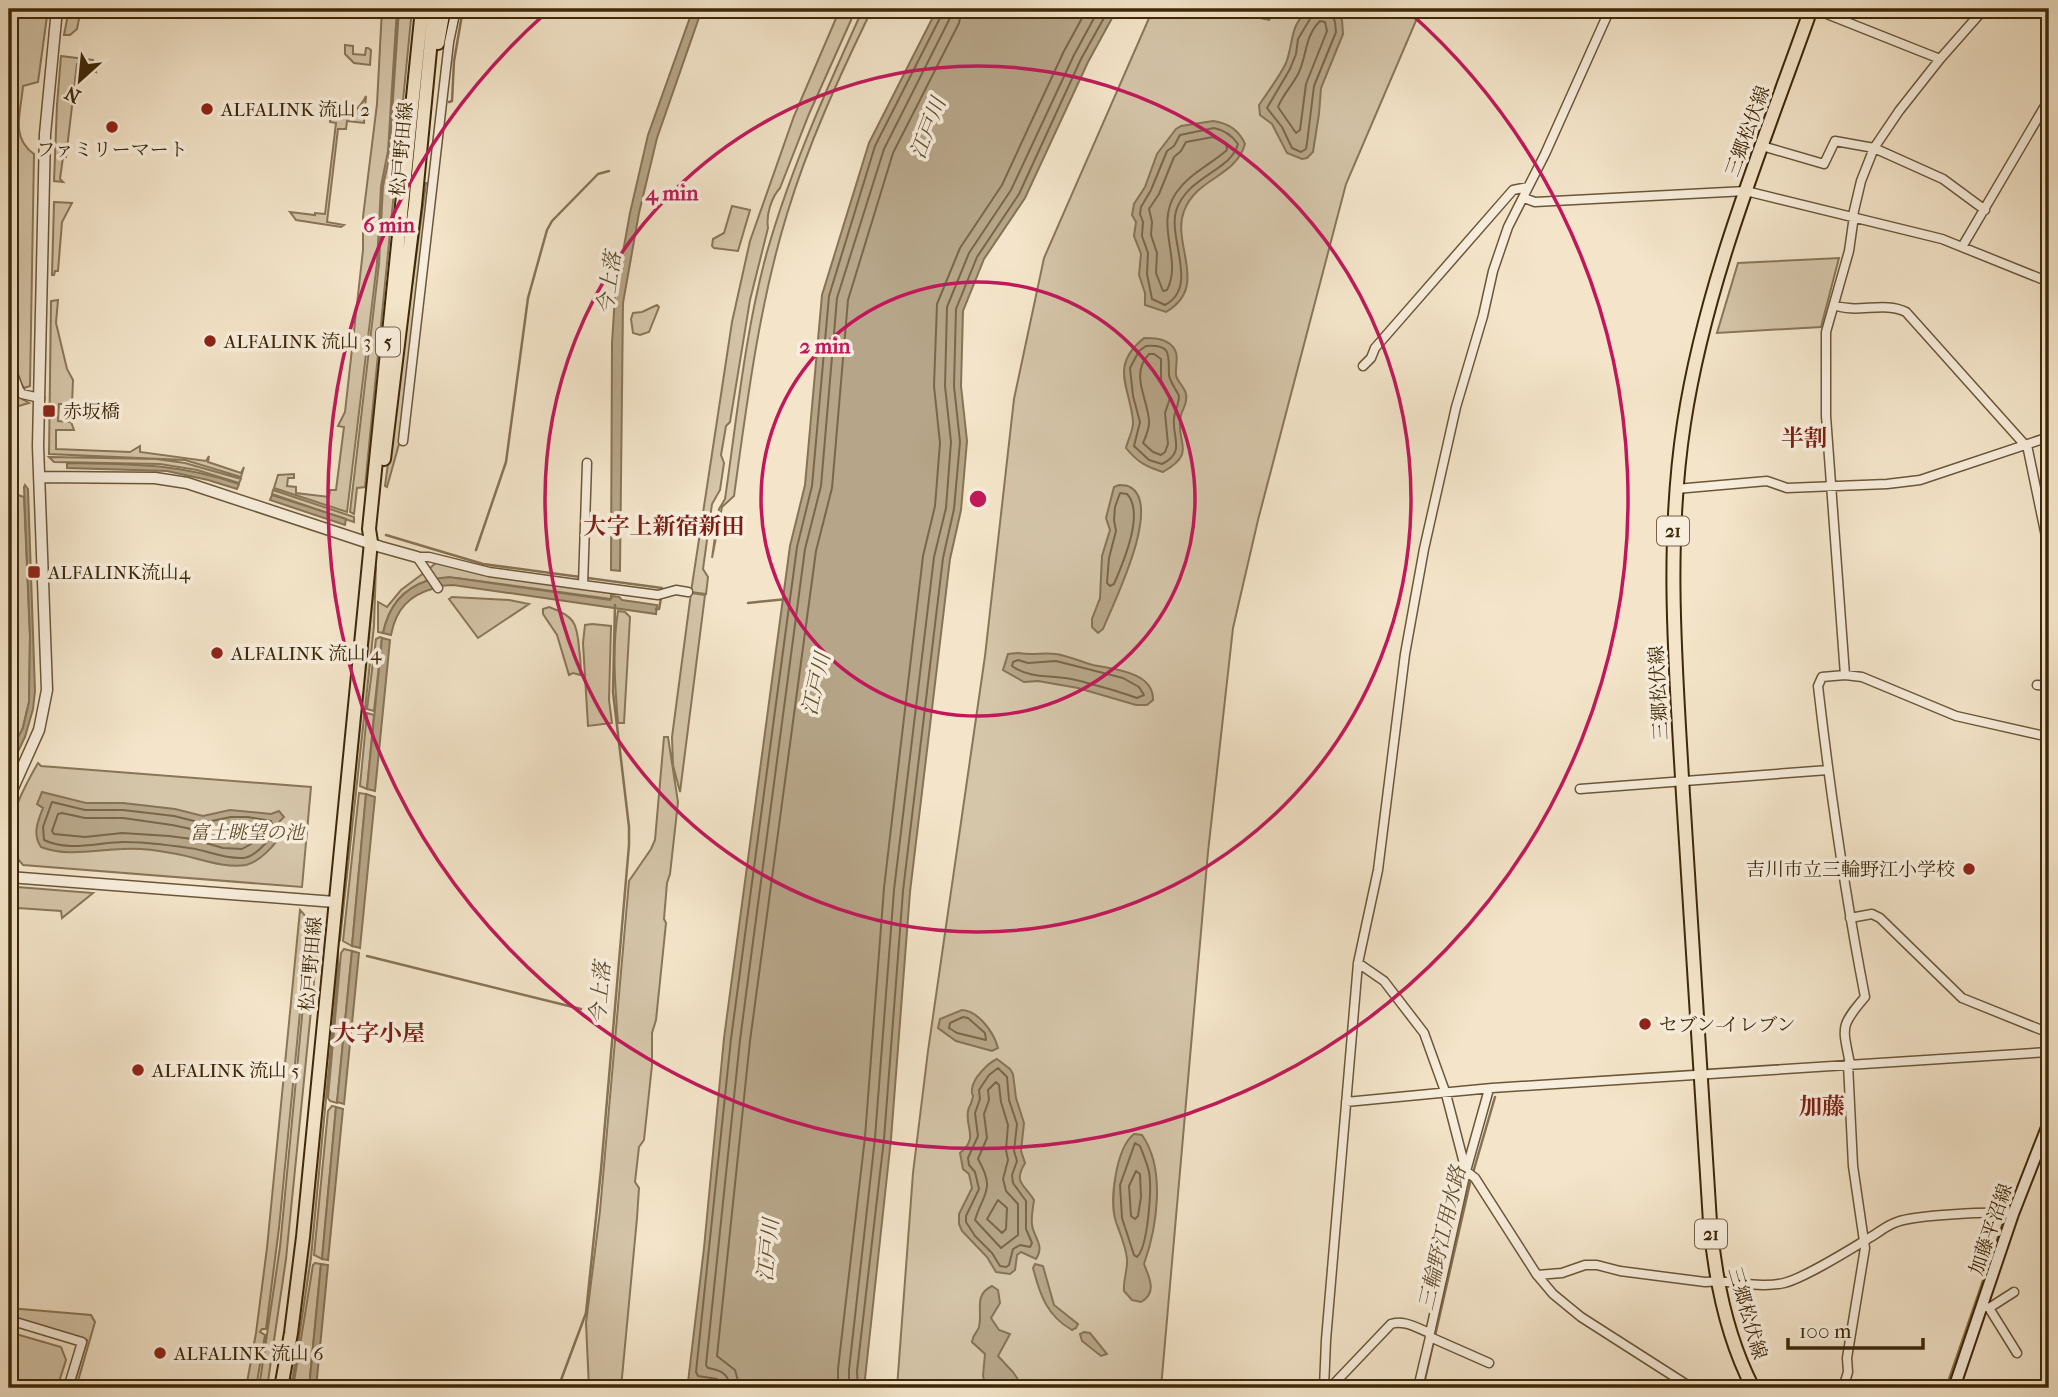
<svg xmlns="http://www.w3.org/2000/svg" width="2058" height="1397" viewBox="0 0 2058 1397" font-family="'IM FELL French Canon','Noto Serif JP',serif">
  <rect width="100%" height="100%" fill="#f4e5ca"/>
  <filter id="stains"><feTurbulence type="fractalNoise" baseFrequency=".00286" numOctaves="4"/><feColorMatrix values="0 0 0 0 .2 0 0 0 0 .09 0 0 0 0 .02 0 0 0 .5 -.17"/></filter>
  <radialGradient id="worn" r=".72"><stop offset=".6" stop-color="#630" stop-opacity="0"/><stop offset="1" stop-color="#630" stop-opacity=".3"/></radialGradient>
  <path fill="#d5c5a9" stroke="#897658" stroke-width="2" d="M12 9H48L38 82 23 86C21 113 10 137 34 154L30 386 24 388 19 380 9 345V19Z
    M69 9H81L77 29 70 35H64Z
    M382 9H397L388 151 381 186 377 263 347 512 274 488 278 475 294 474V478H288L287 486 296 487V493L329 497 330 490H336L344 427 338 426 345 412 363 250V217L377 104Z
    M399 9H412L365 487 357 488 354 514 350 512 379 264 383 186 389 158Z
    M840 9H856L809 114 780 188C771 198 766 215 768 228L750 300 730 422 726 426 721 455 724 463 720 490 712 504 703 569 708 577 706 594 691 592 732 322 750 241 794 116Z
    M863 9H872C840 75 808 144 787 214 759 305 747 402 734 496L722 507 712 558 719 509 725 499C737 417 745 332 767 252 791 168 827 88 863 9Z
    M1153 9H1421L1346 184 1258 520 1233 628 1208 852 1161 1388H897L913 1173 928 1051 985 656 1014 399 1044 258Z
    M345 45 353 46V54L365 55 366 48H368L371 50 370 65 354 63 345 54Z
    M61 56 93 60 96 72 89 70V65L77 64 66 157H63L60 179 63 182 54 181 57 105Z
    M366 96 364 123 347 121 346 129H338L327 222 344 225 341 227 296 220 290 212 315 215V213L325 214 336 123 330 122V117C347 118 359 111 366 96Z
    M426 183H430L399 444 387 487 385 486Z
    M54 202 72 203 62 222 58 271H55L54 275H52Z
    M732 206 750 210 738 251 714 248 712 246 713 239 724 233Z
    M1839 258 1821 327 1717 333 1738 263Z
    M58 300 56 323 67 369 73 380 72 404H59L58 421 71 422 74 430H56V449L130 452 140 446V452L206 461 209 456 208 462 241 473 244 467 241 477 185 460 49 454 51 301Z
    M657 305 659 307 649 332 640 335 633 333 631 319 633 313 642 312Z
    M9 379 17 396 29 403 9 409Z
    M49 457 156 459 185 463 241 479 239 483 197 470 160 464 54 462Z
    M273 490 354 517V522L272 494Z
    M9 492 24 497 30 636 29 702 21 735 10 743Z
    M438 561 614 591 615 594H611V599L456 578 434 579 429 569Z
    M376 566 374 626 340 940 338 939Z
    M425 572 429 580C402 589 389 606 383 633L378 632V602L387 607 401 590Z
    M691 593 705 595 680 792 673 765 672 737Z
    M452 597 509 600 529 604 478 638 449 599Z
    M549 607C574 616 577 622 579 648 580 657 582 667 580 675L573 673 569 675 557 635 543 614V609Z
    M618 611 625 612 630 617 624 723H618C615 686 612 648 618 611Z
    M592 624 611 626 609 700 612 723 588 726 583 643 585 625Z
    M380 637 382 638 374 711 367 709 376 639Z
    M367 713 374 715 367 789 360 786Z
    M664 737H668L678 802 670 874 667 883 664 919 666 923 656 1020 652 1033V1065L644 1140 639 1147 635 1182 639 1188 637 1218 621 1388H589L586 1323 600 1211 629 881 651 849 655 840Z
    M38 763 41 766 311 787 302 887 23 865C19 860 12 853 9 847 2 828 28 780 38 763Z
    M359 793 366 794 352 946 343 941Z
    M17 887 93 893 62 918 61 911 18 908 17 915 9 917V893Z
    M300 910 309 920 279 1228 266 1329H262L260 1332 265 1335 256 1388H246L256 1333 267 1248Z
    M311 922 319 931 286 1259 267 1388H259L280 1247Z
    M344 949 352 951 337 1103 330 1101 328 1098 341 953Z
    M338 951V971L311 1258 293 1377 288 1388 306 1269Z
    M332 1106 336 1107 322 1259 314 1255 328 1111Z
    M315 1263 321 1264 309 1388H293L313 1265Z
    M9 1308 91 1315 95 1322 76 1388H73L87 1340 9 1316Z
    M9 1332 61 1347 66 1360 57 1388H9Z"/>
  <path fill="#b6a588" stroke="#867355" stroke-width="2" d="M693 9H702L657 138 639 213 623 303 620 571 611 570 612 343 615 296 630 213 648 135Z
    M937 9H1117L1088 62 1025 198 984 259 963 311 961 386 967 441 961 510 950 559 910 892 891 1139 864 1388H717V1385L688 1382 704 1248 724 1038 790 546 805 485 822 295 869 143Z
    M1250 9H1278L1269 20 1260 18Z
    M1312 9H1335L1342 20 1343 34 1321 88 1319 114 1313 152 1307 158 1302 159 1287 153 1272 124 1260 115 1259 105C1266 95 1281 74 1286 63 1294 43 1289 21 1312 9Z
    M1213 121C1228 123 1239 130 1245 144 1235 178 1197 177 1184 211 1171 245 1210 286 1166 312L1145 305V293L1139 275 1141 254 1134 236 1136 222 1132 215 1134 204 1145 187 1157 154 1176 129 1181 126Z
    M1144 338C1153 338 1162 338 1170 344 1181 353 1175 363 1176 375 1177 382 1185 387 1186 394 1188 403 1183 408 1181 415 1174 443 1199 451 1163 472 1147 467 1137 462 1126 448 1128 439 1134 429 1133 421 1130 387 1109 366 1144 338Z
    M67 463C132 464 176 463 239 484L237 489 208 480 167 471 67 468Z
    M25 485 28 489 35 691 33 709 25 737 15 758 9 766V754L23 728 29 702 30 636 24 487Z
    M1119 485C1123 485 1127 485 1130 487 1163 505 1113 604 1103 629L1098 633 1092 627V619L1100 598 1102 556 1110 530 1106 518 1114 487Z
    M272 495 346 519 345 525 270 500Z
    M449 577 610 600 613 596 619 597 622 600 657 605 656 614 453 585 439 586 434 579Z
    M429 580 435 588C409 595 396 609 391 635L383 633C389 606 402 589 429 580Z
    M382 638 390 640 375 791 367 789Z
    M1019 653C1032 656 1043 652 1056 654 1069 656 1081 662 1093 665 1113 669 1154 672 1153 700L1147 705H1136L1078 688 1038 681 1024 682 1003 670 1008 654Z
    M42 792 86 803H123L175 809 203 816 230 810 271 814 279 811 284 817 279 822 281 833C276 845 259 862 246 865 222 869 194 856 171 853 156 850 136 848 122 849 95 850 66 857 41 847 32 834 38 821 43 808L37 804Z
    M366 794 375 797 360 948 352 946Z
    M352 951 359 953 344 1104 337 1102Z
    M962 1010C979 1011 994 1033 998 1048L992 1051 956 1041 938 1028 940 1019Z
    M997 1059 1010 1069 1013 1074 1016 1098 1024 1123 1021 1151 1025 1163C1013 1183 1024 1184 1034 1200 1033 1208 1031 1217 1032 1225 1034 1238 1045 1245 1036 1259L1021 1252 1017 1255 1015 1270 1010 1274 996 1272 987 1257 962 1231 959 1224V1214L972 1188 969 1174 963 1169 960 1153C979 1138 965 1128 968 1111 969 1105 971 1106 972 1100 975 1090 971 1100 972 1089 973 1078 988 1063 997 1059Z
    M336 1107 343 1109 328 1260 322 1259Z
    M1134 1134 1142 1135C1166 1169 1157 1227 1144 1264 1150 1279 1157 1293 1141 1302L1132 1300 1124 1291C1123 1280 1128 1269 1127 1259 1126 1247 1120 1233 1116 1222 1109 1201 1116 1148 1134 1134Z
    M321 1264 328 1265 316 1388H309Z
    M1035 1264 1043 1266 1054 1305 1078 1324 1076 1328 1072 1330C1047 1316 1040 1295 1033 1268Z
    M992 1286 998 1290 1000 1303 991 1318 999 1330 1010 1334 998 1356 1013 1372 1019 1381 1018 1388H986L983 1376 985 1354 972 1342C973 1334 977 1333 979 1327 983 1311 973 1295 992 1286Z
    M1084 1332 1090 1333 1107 1354 1101 1356 1082 1341 1080 1334Z"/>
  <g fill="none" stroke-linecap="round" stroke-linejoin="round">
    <path stroke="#7a6648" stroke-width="2" d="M1314 9 1313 14 1298 39 1296 54 1290 69 1267 108 1282 127 1292 148 1301 152 1306 149 1307 143 1314 86 1336 32 1335 22 1330 9
      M1320 21 1325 22 1327 31 1306 84 1300 130 1296 133 1278 107C1283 94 1293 85 1299 72 1307 54 1305 36 1320 21Z
      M1214 128C1224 130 1231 134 1238 144 1231 171 1187 176 1176 211 1168 239 1199 287 1165 305L1152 299 1147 274 1148 253 1142 236 1143 222 1140 214 1141 207 1151 190 1167 151 1174 146 1180 135Z
      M1213 137 1226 143 1227 150C1210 165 1190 173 1176 193 1154 226 1183 259 1167 290L1163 291 1156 273 1157 253 1151 235 1152 222 1149 209 1159 194 1174 157 1181 151 1186 142Z
      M1146 346C1173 344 1168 356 1169 375 1170 382 1176 389 1179 396 1179 404 1175 410 1174 418 1172 438 1186 452 1162 464L1149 460 1134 446 1140 422 1133 396 1130 368 1139 351Z
      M1149 354H1154L1161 359V380L1170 398 1165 413 1168 444 1165 452 1161 455 1153 452 1143 443C1146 436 1150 428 1149 420 1147 397 1130 374 1149 354Z
      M1120 493 1127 494C1145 513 1123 563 1114 584L1110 586 1107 583 1109 558 1116 531 1114 520 1115 507Z
      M1018 660 1028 663 1056 661 1123 678 1139 687 1144 695 1137 698C1119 691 1099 686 1080 681 1057 674 1031 680 1012 666L1013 662Z
      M52 802 85 810H123L174 816 202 823 231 817H248L271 821 274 831C269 841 254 858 242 858 223 859 207 850 189 848 168 845 145 842 124 842 99 842 68 852 44 840L43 827Z
      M62 813 85 818H123L172 825 201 831 232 826 258 827 262 832 251 844 242 849 223 848 192 839 169 836 122 833 85 837 54 834 52 831 58 814Z
      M963 1017 968 1018 985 1033 986 1040 957 1033 949 1028 950 1023Z
      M998 1068 1007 1077 1009 1100 1017 1124 1014 1151 1017 1161 1012 1175 1013 1183 1026 1201V1229L1032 1243 1030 1247 1020 1245 1013 1249 1009 1265 1006 1267 1000 1266 992 1253 975 1236 966 1222V1216L979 1189 975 1172 969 1165 968 1158 978 1136 975 1113 980 1099 979 1090 989 1075Z
      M996 1082 999 1085 1001 1102 1008 1125 1006 1150 1008 1160 1003 1179 1006 1191 1018 1204V1235L1001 1248 975 1220C983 1193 996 1190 978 1159L987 1138 984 1114 989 1100 988 1090Z
      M1135 1143 1140 1146C1143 1154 1147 1163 1149 1172 1152 1188 1148 1247 1137 1257L1134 1255 1122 1218 1120 1185Z
      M1136 1171 1140 1174 1141 1197 1138 1216 1135 1219 1131 1216 1129 1186Z
      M998 1200 1007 1208 1006 1229 1002 1233 987 1219Z
      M721 1388 717 1379 698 1376 696 1372 731 1039 797 547 812 486 829 296 875 146 942 14 943 9
      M730 1388C729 1374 721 1370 708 1368L706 1365 740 1040 805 549 821 486 837 298 884 149 950 18 952 9
      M740 1388 735 1370 717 1356 750 1041 816 551 832 488 848 300 893 153 959 23 962 9
      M838 1388V1369L865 1137 884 888 923 556 935 506 940 443 934 386 937 304 960 248 1002 185 1064 51 1087 9
      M849 1388V1370L875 1138 894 890 934 557 946 508 951 442 945 386 947 307 969 253 1011 190 1074 55 1099 9
      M858 1388 857 1371 884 1139 903 891 943 558 954 509 960 442 954 386 956 309 977 257 1019 194 1081 59 1109 9"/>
    <path stroke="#867355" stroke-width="2.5" d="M449 102 452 101 454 61 463 9
      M2046 278V261L2049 251
      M2046 285 2049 298
      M386 535 483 564 662 588V592
      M476 550 506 462 528 298 547 230 552 221 598 174 609 171
      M748 603 787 599
      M656 609H659L661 598
      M367 956 581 1009
      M558 1388 586 1313 601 1170 629 845V827L613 692 615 605
      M1423 1388 1470 1183 1495 1097
      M1946 1388 2005 1217"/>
    <g stroke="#6b5738" stroke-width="11">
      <path id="minor" d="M1814 9 1940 59
        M1762 146 1824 164 1835 141 1874 148 1943 179 1985 210
        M1524 198 1535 202 1746 191 1942 239 2049 282
        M1853 215 1861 181 1874 148 1899 111 1940 59 1984 9
        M1962 247 2049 99
        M1834 305C1857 314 1884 301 1906 312L2025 445
        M9 363 19 390 22 394 40 398
        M1363 366 1371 358 1375 348 1513 190 1528 187
        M403 441 449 42 456 9
        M2027 445 2049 551
        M1676 489 1767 481 1787 488 1887 484 1920 480 2049 437
        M417 557H429L489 572 583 585 658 595 676 590 688 592
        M417 557 438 588
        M583 585 587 463
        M1845 675 1826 416V332L1849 251 1854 216
        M2037 685 2049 686
        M1580 789 1828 770
        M1850 918 1872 914 1880 918 1962 998 2049 1033
        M1358 963 1384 981 1424 1033 1446 1094 1466 1171 1475 1178 1537 1275 1553 1294 1581 1317 1692 1388
        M1850 1064C1843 1027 1839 1027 1865 997 1845 894 1830 790 1818 686L1822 677 1845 675 1862 677 1956 716 2049 737
        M1346 1102 1492 1088 2049 1052
        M1537 1275 1562 1273 1585 1265H1597L1620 1271 1705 1282C1731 1279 1758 1289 1784 1283 1805 1278 1849 1250 1869 1238 1878 1233 1887 1225 1897 1222 1914 1215 1994 1211 2013 1214
        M1983 1306 1989 1308 2017 1353
        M1989 1308 2014 1292
        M9 1320 82 1342 68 1388
        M1430 1337 1489 1363
        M1324 1388 1326 1340 1358 963 1378 870 1405 654 1424 549 1456 407 1483 316 1493 271 1508 227 1545 154 1610 9
        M1330 1388 1391 1324C1403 1319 1419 1329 1430 1333L1466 1171 1489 1089
        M1418 1388 1430 1337 1429 1333
        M1843 1388 1848 1372 1847 1358 1865 1248 1853 1166 1848 1064"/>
    </g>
    <g stroke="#6b5738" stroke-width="13">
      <path id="tertiary" d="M39 477 155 478 187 483 381 547 417 557
        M9 797 39 730 47 690 38 446 45 134 57 9
        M9 877 335 902"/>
    </g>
    <g stroke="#3d2808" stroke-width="14">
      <path id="secondary" d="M1954 1388 2013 1214 2049 1122"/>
    </g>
    <g stroke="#3d2808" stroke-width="16">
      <path id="primary" d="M438 43 444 9
        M384 459 415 205 434 9
        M281 1388 291 1333 303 1237 371 542 369 529 422 9
        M1753 1388C1726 1336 1715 1279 1710 1222 1701 1079 1692 937 1683 795 1676 671 1665 547 1684 423 1706 280 1763 145 1811 9"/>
    </g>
    <use href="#minor" stroke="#f8eedd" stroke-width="8"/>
    <use href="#tertiary" stroke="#f8eedd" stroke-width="10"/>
    <use href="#secondary" stroke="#f8eedd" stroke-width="10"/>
    <use href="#primary" stroke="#f4e5ca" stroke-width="12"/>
  </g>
  <g fill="none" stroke="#c2185b" stroke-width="3.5">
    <circle cx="978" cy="499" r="217"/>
    <circle cx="978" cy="499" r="433"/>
    <path d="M1409 12A650 650 0 1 1 547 12"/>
  </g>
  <g fill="#8f2418" stroke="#f8eedd" stroke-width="2.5">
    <circle cx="207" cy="109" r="7"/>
    <circle cx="112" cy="127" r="7"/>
    <circle cx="210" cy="341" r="7"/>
    <rect x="42" y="404" width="14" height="14" rx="3.5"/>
    <rect x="27" y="565" width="14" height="14" rx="3.5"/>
    <circle cx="217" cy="653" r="7"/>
    <circle cx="1969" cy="869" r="7"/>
    <circle cx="1645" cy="1024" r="7"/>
    <circle cx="138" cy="1070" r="7"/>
    <circle cx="160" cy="1353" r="7"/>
  </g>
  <g text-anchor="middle" stroke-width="7" stroke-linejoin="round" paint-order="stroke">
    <g fill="#f8eedd" stroke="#756348" stroke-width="2">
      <rect x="376" y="327.5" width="24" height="29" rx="5"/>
      <rect x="1657" y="516.5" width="32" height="29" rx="5"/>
      <rect x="1695" y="1219.5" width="32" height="29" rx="5"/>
    </g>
    <g font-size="18" font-weight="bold" fill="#3d2808">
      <text x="388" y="348">5</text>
      <text x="1673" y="537">21</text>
      <text x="1711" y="1240">21</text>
    </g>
    <g font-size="19" fill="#3d2808" stroke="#f8eedd" text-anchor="start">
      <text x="221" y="116">ALFALINK 流山 2</text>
      <text x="112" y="156" text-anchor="middle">ファミリーマート</text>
      <text x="224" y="348">ALFALINK 流山 3</text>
      <text x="63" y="418">赤坂橋</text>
      <text x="48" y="579">ALFALINK流山4</text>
      <text x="231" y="660">ALFALINK 流山 4</text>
      <text x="1955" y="876" text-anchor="end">吉川市立三輪野江小学校</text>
      <text x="1659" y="1031">セブン-イレブン</text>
      <text x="152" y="1077">ALFALINK 流山 5</text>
      <text x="174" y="1360">ALFALINK 流山 6</text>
    </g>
    <g font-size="19" fill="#3d2808" stroke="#f8eedd">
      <text transform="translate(1747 131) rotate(-70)" y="7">三郷松伏線</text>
      <text transform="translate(401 149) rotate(-85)" y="7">松戸野田線</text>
      <text transform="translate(1658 693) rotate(-93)" y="7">三郷松伏線</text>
      <text transform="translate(310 964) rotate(-85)" y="7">松戸野田線</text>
      <text transform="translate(1990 1229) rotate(-71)" y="7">加藤平沼線</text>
      <text transform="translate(1748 1313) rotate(74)" y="7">三郷松伏線</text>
    </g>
    <g font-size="19" font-style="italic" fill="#634f30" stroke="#f8eedd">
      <text x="247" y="839">富士眺望の池</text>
    </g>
    <g font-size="21" font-style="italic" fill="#614e2e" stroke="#f8eedd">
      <text transform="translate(928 128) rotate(-69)" y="7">江戸川</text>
      <text transform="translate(609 283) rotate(-82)" y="7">今上落</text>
      <text transform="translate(816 684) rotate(-77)" y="7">江戸川</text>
      <text transform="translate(600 993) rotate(-85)" y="7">今上落</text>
      <text transform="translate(1442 1238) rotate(-77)" y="7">三輪野江用水路</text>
      <text transform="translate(768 1250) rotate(-84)" y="7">江戸川</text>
    </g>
    <g font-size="23" font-weight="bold" fill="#7a1f14" stroke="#f8eedd">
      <text x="1804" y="446">半割</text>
      <text x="664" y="534">大字上新宿新田</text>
      <text x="379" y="1041">大字小屋</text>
      <text x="1822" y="1114">加藤</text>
    </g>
  </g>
  <circle cx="978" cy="499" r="10" fill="#c2185b" stroke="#f8eedd" stroke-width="3.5"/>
  <g font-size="21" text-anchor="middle" font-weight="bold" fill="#c2185b" stroke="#f8eedd" stroke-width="7" stroke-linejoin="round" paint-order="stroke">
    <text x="672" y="200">4 min</text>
    <text x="389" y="232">6 min</text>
    <text x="825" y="353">2 min</text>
  </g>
  <rect width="2058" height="1397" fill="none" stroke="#f4e5ca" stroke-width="35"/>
  <rect x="10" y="10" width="2037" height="1376" fill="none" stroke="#3d2808" stroke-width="3.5"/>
  <rect x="18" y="18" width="2023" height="1362" fill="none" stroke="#3d2808" stroke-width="2"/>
  <g transform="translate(80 80) rotate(207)" stroke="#f8eedd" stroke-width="5" paint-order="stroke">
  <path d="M0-5L12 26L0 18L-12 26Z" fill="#3d2808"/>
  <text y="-10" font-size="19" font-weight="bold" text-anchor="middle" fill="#3d2808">N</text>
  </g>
  <path d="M1788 1338v10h135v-10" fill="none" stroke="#3d2808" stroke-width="3.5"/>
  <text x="1799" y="1338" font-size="21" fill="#3d2808" stroke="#f8eedd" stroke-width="5" paint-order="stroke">100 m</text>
  <rect width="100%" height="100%" filter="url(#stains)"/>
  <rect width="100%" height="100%" fill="url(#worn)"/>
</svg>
